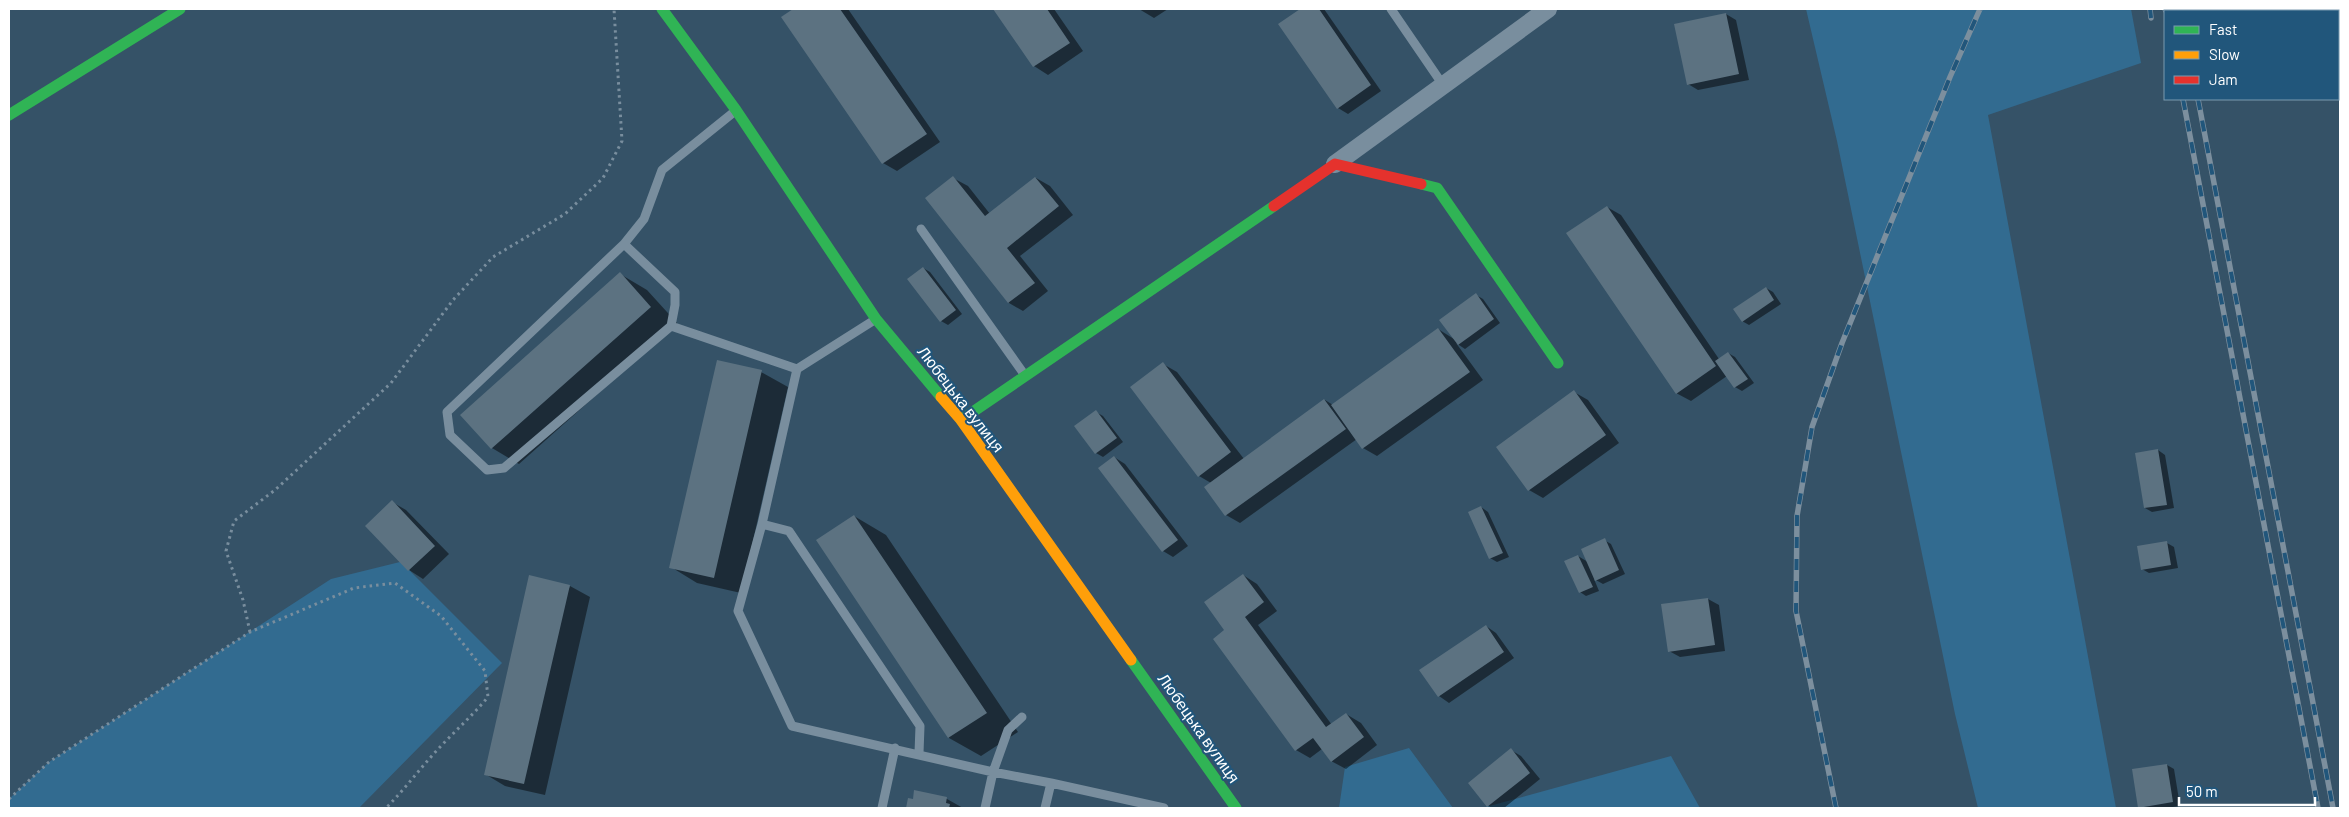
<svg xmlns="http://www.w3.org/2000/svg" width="2349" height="817" viewBox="0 0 2349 817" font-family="Barlow,sans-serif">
  <rect width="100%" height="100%" fill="#355267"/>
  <path fill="#326b90" d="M1806 9H2131L2141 63 1988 115 2116 808H1978L1955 714 1837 141Z
    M404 561 411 572 502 663 359 808H9V799L49 762 331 579Z
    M1409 748 1453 808H1339L1345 767Z
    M1671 756 1700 808H1482Z"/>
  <path fill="#0007" d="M795 9H848L940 142 897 171 883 163 782 17Z
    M994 9H1054L1083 51 1048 75 1034 66Z
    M1139 9H1168L1154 18Z
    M1302 9H1324L1381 91 1348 114 1338 108 1280 24Z
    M1726 14 1736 20 1749 80 1698 90 1688 84Z
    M953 178 968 186 990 214 1036 178 1050 186 1073 215 1020 256 1048 291 1023 311 1009 303 927 198Z
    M1607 207 1621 215 1719 359 1728 353 1735 357 1754 383 1742 391 1735 387 1727 376 1691 401 1676 393Z
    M923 268 930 272 962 314 948 325 941 321Z
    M620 274 647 290 677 323 519 464 492 448 462 415Z
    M1766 288 1773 292 1781 304 1749 325 1742 321Z
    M1476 295 1483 299 1500 323 1465 349 1456 343 1483 380 1377 456 1363 448 1357 439 1240 523 1226 515 1211 483 1199 476 1163 364 1177 372 1244 459 1325 400 1333 405 1438 329 1454 339Z
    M761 372 788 387 741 593 697 583 671 567Z
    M1574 392 1588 400 1619 443 1543 498 1529 490Z
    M1096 412 1103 416 1123 442 1103 457 1096 453 1076 427Z
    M2158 450 2165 455 2174 508 2152 512 2145 508Z
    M1114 457 1125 464 1188 546 1173 557 1163 551Z
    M392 502 406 510 449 554 423 579 409 570 366 526Z
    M1481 507 1488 512 1509 557 1497 562 1490 558Z
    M854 516 886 535 1018 732 981 756 949 738 818 540Z
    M1604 540 1611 544 1625 574 1603 584 1594 579 1599 591 1586 596 1580 592 1578 556 1588 562Z
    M2167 543 2174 547 2178 568 2149 573 2142 569Z
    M1243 575 1257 584 1277 611 1258 625 1332 725 1346 714 1361 723 1377 745 1346 769 1331 761 1322 749 1310 758 1296 750 1226 631Z
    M570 586 590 597 545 795 505 786 485 774Z
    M1708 599 1719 605 1725 651 1680 657 1669 651Z
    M1486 626 1496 633 1514 658 1449 703 1439 696Z
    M1511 750 1521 756 1540 779 1504 808H1492L1488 806Z
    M2167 765 2174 769 2180 806 2165 808 2139 807Z
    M909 799H947L963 808H907Z"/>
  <path fill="#5c7281" d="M793 9H840L927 134 882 164 781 17Z
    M993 9H1047L1070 43 1033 67Z
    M1300 9H1319L1371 85 1337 109 1278 24Z
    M1726 13 1739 74 1687 85 1674 24Z
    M953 176 985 216 1035 177 1059 206 1007 248 1035 283 1008 303 925 198Z
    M1607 206 1716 366 1676 394 1566 233Z
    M923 267 956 310 940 322 907 279Z
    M620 272 651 307 491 449 460 415Z
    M1766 287 1774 300 1742 322 1733 309Z
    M1476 293 1494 319 1458 345 1439 320Z
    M1438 328 1470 372 1362 449 1331 405Z
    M1728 352 1748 379 1734 388 1715 361Z
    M717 360 762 370 714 578 669 568Z
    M1163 362 1231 452 1198 477 1130 387Z
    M1574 390 1606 435 1528 491 1496 447Z
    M1324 399 1346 429 1225 516 1204 487Z
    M1096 410 1117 438 1095 454 1074 426Z
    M2158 449 2167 505 2144 508 2135 453Z
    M1114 456 1178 540 1162 552 1098 468Z
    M392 500 435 546 408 571 365 526Z
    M1481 506 1503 553 1489 559 1468 512Z
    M854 515 987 713 948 738 816 540Z
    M1605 538 1619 570 1595 581 1581 549Z
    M2167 541 2171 565 2141 570 2137 546Z
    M1578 555 1593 587 1579 593 1564 561Z
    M1243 574 1264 602 1245 617 1326 727 1346 713 1364 737 1331 762 1313 738 1295 751 1213 639 1224 630 1204 602Z
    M529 575 570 585 524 784 484 775Z
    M1708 598 1715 645 1668 652 1661 604Z
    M1486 625 1504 652 1438 697 1419 670Z
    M1511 748 1530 773 1487 807 1468 783Z
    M2167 764 2173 802 2138 808 2132 769Z
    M914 790 947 797 946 803 950 804 949 808H906L908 798 913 799Z"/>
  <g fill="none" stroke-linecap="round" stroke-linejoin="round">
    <path stroke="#798e9e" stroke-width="3" stroke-dasharray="2.5 4" stroke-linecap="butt" d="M250 632 243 600 226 551 234 521 275 490 391 383 453 300 493 257 565 214 603 178 622 141 614 9
      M9 799 49 762 250 632 354 588 395 583 441 616 485 671 488 697C473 715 456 730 440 747 421 767 405 789 386 808"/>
    <path stroke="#798e9e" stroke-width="9" d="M1391 9 1443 85
      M921 229 1024 374
      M624 244 675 292V305L671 326 504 468 487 470 450 435 447 412 624 244 644 219 662 170 734 112
      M876 319 797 369 762 524 738 611 792 726 993 772 1051 783
      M671 326 797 369
      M762 524 789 531 920 726 919 753
      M882 808 895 748
      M985 808 993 772 1008 730 1022 717
      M1045 808 1051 783 1164 808"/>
    <path stroke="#798e9e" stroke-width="18" d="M1335 164 1548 9"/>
    <path stroke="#30b455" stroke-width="11" d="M662 9 736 110 876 319 941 397
      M9 115 180 9
      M1421 184 1437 188 1558 363
      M961 420 1274 206
      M1131 660 1236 808"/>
    <path stroke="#ff9f0a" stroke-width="11" d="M941 397 961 420 1131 660"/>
    <path stroke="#e5322d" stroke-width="11" d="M1274 206 1335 164 1421 184"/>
    <g stroke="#7c8f9e" stroke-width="5.5">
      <path id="rail" d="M2150 9 2151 18
        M2165 9 2166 11
        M2180 9 2181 11
        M2183 99 2318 808
        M2198 99 2333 808
        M1836 808 1796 611 1797 516 1812 427 1842 343 1950 77 1980 9"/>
    </g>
    <use href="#rail" stroke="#21567b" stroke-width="4" stroke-dasharray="11" stroke-linecap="butt"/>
  </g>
  <g text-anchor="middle" stroke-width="4" stroke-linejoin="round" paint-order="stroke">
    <g font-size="16" fill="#fff" stroke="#21567b">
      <text transform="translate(961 399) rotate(52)" y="6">Любецька вулиця</text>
      <text transform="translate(1199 728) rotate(55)" y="6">Любецька вулиця</text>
    </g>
  </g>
  <rect width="2349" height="817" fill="none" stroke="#ffffff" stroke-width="20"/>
  <rect x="2164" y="10" width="175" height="90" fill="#21567b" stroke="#7a9ab0"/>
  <rect x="2174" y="26" width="25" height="8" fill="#30b455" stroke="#7a9ab0"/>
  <text x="2209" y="35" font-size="15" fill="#ffffff">Fast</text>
  <rect x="2174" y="51" width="25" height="8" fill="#ff9f0a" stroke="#7a9ab0"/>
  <text x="2209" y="60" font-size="15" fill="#ffffff">Slow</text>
  <rect x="2174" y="76" width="25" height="8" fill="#e5322d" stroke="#7a9ab0"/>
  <text x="2209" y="85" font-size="15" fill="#ffffff">Jam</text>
  <path d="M2179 797v8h136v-8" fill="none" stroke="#ffffff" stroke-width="2.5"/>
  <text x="2186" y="797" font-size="15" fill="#ffffff" stroke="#21567b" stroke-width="4" paint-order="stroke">50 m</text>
</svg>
